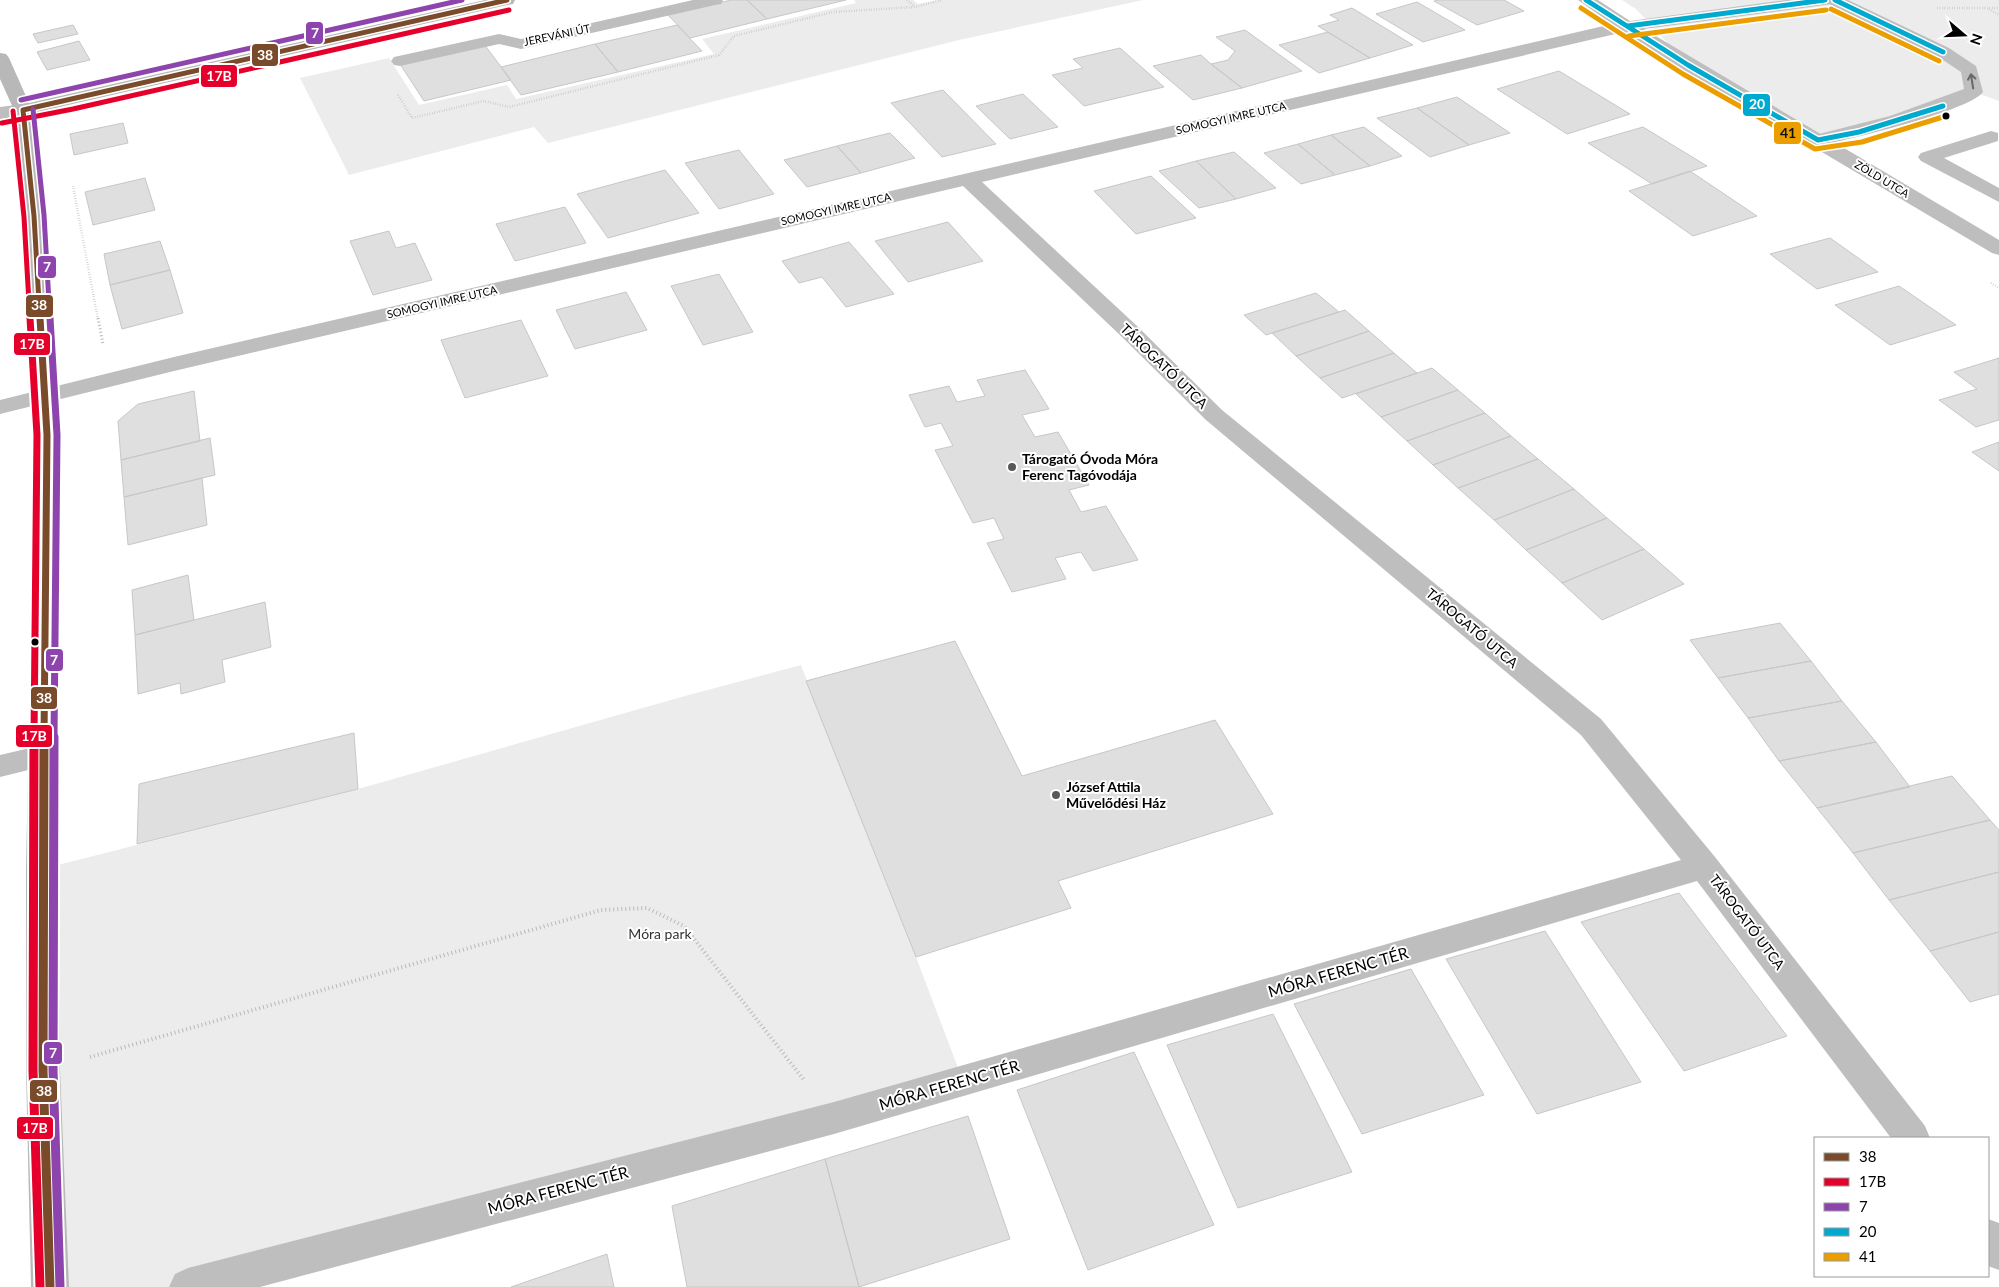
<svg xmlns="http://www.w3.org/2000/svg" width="1999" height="1287" viewBox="0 0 1999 1287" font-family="Lato,sans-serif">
  <rect width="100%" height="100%" fill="#fff"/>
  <path fill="#ececec" d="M854 0H913L918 4 938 0H1143L959 40 548 143 534 127 349 175 300 78 389 58 419 105 507 85 516 99 714 54 702 39 856 3Z
    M1622 0H1999V101L1974 92 1818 140 1688 65 1636 9Z
    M801 665 916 957 963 1081 188 1287H50L42 869 358 789 685 696Z"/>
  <path fill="#dfdfdf" stroke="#c7c7c7" d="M731 0H747L767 19 690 38 668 15Z
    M747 0H846L767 19Z
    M1438 0H1504L1524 11 1477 25 1434 1Z
    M1417 2 1465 30 1423 42 1376 14Z
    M1352 8 1413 45 1370 58 1318 26 1339 20 1330 15Z
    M73 25 78 34 38 43 33 34Z
    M677 25 702 51 618 72 595 44Z
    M1245 30 1302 71 1242 88 1211 64 1228 60 1235 51 1216 37Z
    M1328 32 1370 58 1319 73 1279 45Z
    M79 41 90 60 47 70 37 52Z
    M484 44 511 80 424 101 400 64Z
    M595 44 618 72 521 95 501 67Z
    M1120 48 1164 87 1084 106 1052 75 1083 68 1073 59Z
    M1201 55 1211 64 1242 88 1193 100 1153 66Z
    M1559 71 1630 114 1567 134 1497 89Z
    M943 90 996 144 942 157 891 103Z
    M1023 94 1058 127 1010 139 976 106Z
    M1457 97 1510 133 1469 145 1417 108Z
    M1417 108 1469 145 1430 157 1377 118Z
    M123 123 128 143 74 155 70 134Z
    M1364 127 1402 156 1370 166 1331 135Z
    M1643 127 1707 166 1652 184 1588 143Z
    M890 133 915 158 861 173 837 146Z
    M1331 135 1370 166 1335 175 1298 144Z
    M1298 144 1335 175 1301 184 1264 153Z
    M837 146 861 173 807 187 784 160Z
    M739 150 774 194 719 209 685 163Z
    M1234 152 1276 188 1236 199 1196 161Z
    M1196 161 1236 199 1199 208 1159 171Z
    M665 170 699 213 608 238 577 194Z
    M1690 171 1757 216 1693 236 1629 191Z
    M1151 176 1196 218 1136 234 1094 191Z
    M145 178 155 210 93 225 85 192Z
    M565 207 586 243 515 261 496 224Z
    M948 222 983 261 908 282 875 241Z
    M389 231 396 248 415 243 432 280 373 295 350 241Z
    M1830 238 1878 272 1817 289 1770 254Z
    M160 241 170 270 110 285 104 254Z
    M849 242 894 294 846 307 822 277 799 283 782 261Z
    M170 270 183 313 122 329 110 285Z
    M719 274 753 332 703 345 671 286Z
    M1899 286 1956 325 1890 345 1835 305Z
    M626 292 647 330 575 349 556 310Z
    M1316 293 1339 312 1266 335 1244 315Z
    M1345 310 1369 331 1296 356 1272 333Z
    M521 320 548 376 465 398 441 340Z
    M1369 331 1394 353 1320 378 1296 356Z
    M1394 353 1417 373 1342 398 1320 378Z
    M1999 358V420L1976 427 1939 400 1977 389 1954 372Z
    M1432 368 1458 390 1381 417 1356 394Z
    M1025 370 1049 409 1022 415 1035 437 1058 432 1089 485 1069 490 1081 512 1106 506 1138 560 1093 571 1081 552 1055 558 1066 579 1012 592 987 543 1004 539 994 518 973 523 935 450 953 446 941 423 925 427 909 395 949 386 957 402 985 396 977 380Z
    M1458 390 1485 413 1407 441 1381 417Z
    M194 391 200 441 121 460 118 421 138 404Z
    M1485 413 1511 436 1433 465 1407 441Z
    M1511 436 1538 459 1458 488 1433 465Z
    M210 438 215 475 124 497 121 460Z
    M1999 442V471L1972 452Z
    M1538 459 1574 489 1494 520 1458 488Z
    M202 478 207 525 128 545 124 497Z
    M1574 489 1607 518 1526 550 1494 520Z
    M1607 518 1644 549 1562 583 1526 550Z
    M1644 549 1684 584 1602 620 1562 583Z
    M188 575 194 620 135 635 132 590Z
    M265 602 271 647 222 660 225 682 181 694 180 683 138 694 135 635Z
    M1780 623 1811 661 1718 678 1690 640Z
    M955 641 1022 776 1215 720 1273 814 1058 881 1071 908 916 957 806 681Z
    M1811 661 1842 701 1748 718 1718 678Z
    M1842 701 1876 742 1779 761 1748 718Z
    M354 733 358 789 137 844 139 784Z
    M1876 742 1910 787 1817 808 1779 761Z
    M1952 776 1990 820 1853 853 1817 808Z
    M1990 820 1999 830V872L1889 900 1853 853Z
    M1999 872V932L1930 951 1889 900Z
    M1679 893 1787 1036 1684 1071 1581 922Z
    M1545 931 1641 1082 1537 1114 1446 959Z
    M1999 932V994L1970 1002 1930 951Z
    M1411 969 1484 1095 1362 1134 1294 1004Z
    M1273 1014 1352 1172 1238 1208 1167 1045Z
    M1134 1052 1214 1225 1088 1270 1017 1090Z
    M968 1116 1010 1239 859 1287 825 1159Z
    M825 1159 859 1287H687L672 1206Z
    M607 1254 614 1287H511Z"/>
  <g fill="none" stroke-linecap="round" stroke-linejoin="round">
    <path stroke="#b9b9b9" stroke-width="2.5" stroke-dasharray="0.5 2" stroke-linecap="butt" d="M907 0 914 6
      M1937 8H1999
      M1989 9 1999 15
      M398 95 412 118 484 101 509 107 719 55 734 36 833 12 915 7 942 0
      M73 186 98 320
      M1991 283 1999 288"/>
    <path stroke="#b9b9b9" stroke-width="3" stroke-dasharray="1 2.5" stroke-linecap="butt" d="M98 318 103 344"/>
    <path stroke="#b9b9b9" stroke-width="4" stroke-dasharray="1 3" stroke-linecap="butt" d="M90 1057 601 910 647 908 684 926 804 1080"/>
    <path fill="#bebebe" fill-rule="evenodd" d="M693 0H723L721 4 715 5 521 49 499 44 400 66 394 65 391 61 394 57 499 34 521 39Z
      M1827 0H1848L1949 48 1976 66 1983 92C1970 111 1846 140 1818 146L1811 144 1808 140 1811 136 1890 116 1964 89 1961 72 1937 56 1829 4Z
      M1991 131 1998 133V141L1944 158 1999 188V202L1921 161 1918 157 1921 153Z"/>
    <path fill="#bebebe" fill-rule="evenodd" d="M1578 0H1598L1630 21 1786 0H1833L1831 4 1825 5 1644 29 1999 240V255L1992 253 1682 69 1624 32 982 182 1137 326 1222 410 1601 719 1715 857 1925 1126 1930 1138H1891L1697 881 834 1134 260 1287H169L175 1274 188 1268 834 1102 1681 860 1581 735 1206 420 1121 336 963 186 174 371 0 414V400L174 357 1612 24Z
      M23 104 30 106 32 110 30 114 0 119V107Z
      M43 745 53 748 58 756 53 764 0 777V755Z
      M1988 1219 1999 1223V1270L1988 1266Z"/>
    <path fill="#b8b8b8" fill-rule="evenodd" d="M485 0H515L513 4 507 5 33 113 44 216 59 435 58 869 60 1070 69 1287H31L26 1070V869L35 435 24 216 14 110 0 79V53L6 54 9 58 29 103Z"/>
    <g stroke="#fff" stroke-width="8">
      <path id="bus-1-far2" d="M23 110 34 216 40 320
        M23 110 507 0"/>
    </g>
    <g stroke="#fff" stroke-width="11">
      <path id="bus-1-far1" d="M40 318 47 435 44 738"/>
    </g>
    <g stroke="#fff" stroke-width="13">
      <path id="bus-1" d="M44 737 43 1070 50 1287"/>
    </g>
    <g stroke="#fff" stroke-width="8">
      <path id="bus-2-far2" d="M13 111 24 217 30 320
        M2 123 73 109 509 10"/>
    </g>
    <g stroke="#fff" stroke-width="11">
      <path id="bus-2-far1" d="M30 318 37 435 34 738"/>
    </g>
    <g stroke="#fff" stroke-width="13">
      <path id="bus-2" d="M34 737 33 1070 40 1287"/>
    </g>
    <g stroke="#fff" stroke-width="8">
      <path id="bus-3-far2" d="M21 100 462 0
        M33 109 44 215 50 320"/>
    </g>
    <g stroke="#fff" stroke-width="11">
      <path id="bus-3-far1" d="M50 318 57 435 54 738"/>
    </g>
    <g stroke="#fff" stroke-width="13">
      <path id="bus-3" d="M54 737 53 1070 60 1287"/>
    </g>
    <g stroke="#fff" stroke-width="8">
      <path id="bus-4" d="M1586 0 1688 65 1818 140 1859 132 1943 106
        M1835 0 1943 52
        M1628 26 1825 0"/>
    </g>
    <g stroke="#fff" stroke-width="8">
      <path id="bus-5" d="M1581 8 1683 74 1815 149 1862 142 1946 116
        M1831 9 1939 61
        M1629 36 1826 10"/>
    </g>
    <use href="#bus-1-far2" stroke="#7a4b2a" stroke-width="5"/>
    <use href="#bus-1-far1" stroke="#7a4b2a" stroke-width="7"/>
    <use href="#bus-1" stroke="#7a4b2a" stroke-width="9"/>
    <use href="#bus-2-far2" stroke="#e4002b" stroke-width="5"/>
    <use href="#bus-2-far1" stroke="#e4002b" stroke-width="7"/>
    <use href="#bus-2" stroke="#e4002b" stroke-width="9"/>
    <use href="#bus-3-far2" stroke="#8e44ad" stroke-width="5"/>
    <use href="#bus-3-far1" stroke="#8e44ad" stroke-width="7"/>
    <use href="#bus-3" stroke="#8e44ad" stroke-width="9"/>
    <use href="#bus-4" stroke="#00a9ce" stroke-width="5"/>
    <use href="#bus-5" stroke="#eb9e00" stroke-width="5"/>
  </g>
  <defs><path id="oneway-shaft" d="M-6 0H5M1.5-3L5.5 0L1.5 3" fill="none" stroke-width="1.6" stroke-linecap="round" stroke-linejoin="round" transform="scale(1.25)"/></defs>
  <use stroke="#686868" href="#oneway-shaft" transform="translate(1972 81) rotate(-99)"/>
  <g fill="#000" stroke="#fff" stroke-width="2">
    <circle cx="1946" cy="116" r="4.5"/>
    <circle cx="35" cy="642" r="4.5"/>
  </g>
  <g fill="#595959" stroke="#fff" stroke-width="2">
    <circle cx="1012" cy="467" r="5"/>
    <circle cx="1056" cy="795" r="5"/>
  </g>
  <g text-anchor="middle" stroke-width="4" stroke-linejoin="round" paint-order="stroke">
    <g font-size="11" fill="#000" stroke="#fff">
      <text transform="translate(557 35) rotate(-12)" y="4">JEREVÁNI ÚT</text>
      <text transform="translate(1231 118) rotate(-13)" y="4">SOMOGYI IMRE UTCA</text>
      <text transform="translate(1882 179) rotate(31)" y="4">ZÖLD UTCA</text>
      <text transform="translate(836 209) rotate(-13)" y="4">SOMOGYI IMRE UTCA</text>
      <text transform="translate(442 302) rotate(-13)" y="4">SOMOGYI IMRE UTCA</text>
    </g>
    <g font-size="14" fill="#000" stroke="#fff">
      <text transform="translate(1164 366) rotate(44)" y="5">TÁROGATÓ UTCA</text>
      <text transform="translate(1472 628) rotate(40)" y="5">TÁROGATÓ UTCA</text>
      <text transform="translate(1747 922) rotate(53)" y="5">TÁROGATÓ UTCA</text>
    </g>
    <g font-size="14" font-weight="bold" fill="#000" stroke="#fff" text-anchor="start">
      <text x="1022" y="464">Tárogató Óvoda Móra<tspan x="1022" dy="16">Ferenc Tagóvodája</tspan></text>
      <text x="1066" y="792">József Attila<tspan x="1066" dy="16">Művelődési Ház</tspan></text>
    </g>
    <g font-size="14" fill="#333" stroke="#fff">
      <text x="660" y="939">Móra park</text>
    </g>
    <g font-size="16" fill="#000" stroke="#fff">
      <text transform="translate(1338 972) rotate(-16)" y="6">MÓRA FERENC TÉR</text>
      <text transform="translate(949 1085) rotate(-16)" y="6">MÓRA FERENC TÉR</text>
      <text transform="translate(558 1190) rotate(-15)" y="6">MÓRA FERENC TÉR</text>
    </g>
  </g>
  <g stroke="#fff" stroke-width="2">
    <rect x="305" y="21" width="19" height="24" rx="5" fill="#8e44ad"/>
    <rect x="251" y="43" width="28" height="24" rx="5" fill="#7a4b2a"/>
    <rect x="200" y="64" width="38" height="24" rx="5" fill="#e4002b"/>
    <rect x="1742" y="93" width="29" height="24" rx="5" fill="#00a9ce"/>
    <rect x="1773" y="121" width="29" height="24" rx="5" fill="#eb9e00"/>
    <rect x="37" y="255" width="20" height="24" rx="5" fill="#8e44ad"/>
    <rect x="25" y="294" width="29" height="24" rx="5" fill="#7a4b2a"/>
    <rect x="13" y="332" width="38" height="24" rx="5" fill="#e4002b"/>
    <rect x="45" y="648" width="19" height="24" rx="5" fill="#8e44ad"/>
    <rect x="30" y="686" width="28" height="24" rx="5" fill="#7a4b2a"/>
    <rect x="15" y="724" width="38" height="24" rx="5" fill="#e4002b"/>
    <rect x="43" y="1041" width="20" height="24" rx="5" fill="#8e44ad"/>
    <rect x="29" y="1079" width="29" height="24" rx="5" fill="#7a4b2a"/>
    <rect x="16" y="1116" width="38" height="24" rx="5" fill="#e4002b"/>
  </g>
  <g font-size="14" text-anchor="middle" font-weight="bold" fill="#fff">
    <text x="315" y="38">7</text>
    <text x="265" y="60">38</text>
    <text x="219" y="81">17B</text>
    <text x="1757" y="109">20</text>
    <text x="47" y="272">7</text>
    <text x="39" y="310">38</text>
    <text x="32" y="349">17B</text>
    <text x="54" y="665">7</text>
    <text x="44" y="703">38</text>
    <text x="34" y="741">17B</text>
    <text x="53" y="1058">7</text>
    <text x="44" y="1096">38</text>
    <text x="35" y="1133">17B</text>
  </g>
  <g font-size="14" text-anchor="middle" font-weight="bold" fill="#111">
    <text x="1788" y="138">41</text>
  </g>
  <rect x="1814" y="1137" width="175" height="140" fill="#ffffff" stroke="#999999"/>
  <rect x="1824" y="1153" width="25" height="8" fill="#7a4b2a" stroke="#999999"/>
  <text x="1859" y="1162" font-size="15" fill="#000000">38</text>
  <rect x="1824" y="1178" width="25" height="8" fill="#e4002b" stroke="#999999"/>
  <text x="1859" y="1187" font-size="15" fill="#000000">17B</text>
  <rect x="1824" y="1203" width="25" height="8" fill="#8e44ad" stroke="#999999"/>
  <text x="1859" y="1212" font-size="15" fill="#000000">7</text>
  <rect x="1824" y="1228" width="25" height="8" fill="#00a9ce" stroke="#999999"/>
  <text x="1859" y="1237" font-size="15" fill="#000000">20</text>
  <rect x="1824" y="1253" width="25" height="8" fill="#eb9e00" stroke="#999999"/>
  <text x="1859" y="1262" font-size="15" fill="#000000">41</text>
  <g transform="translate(1964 35) rotate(109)" stroke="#ffffff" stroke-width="4" paint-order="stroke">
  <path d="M0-4L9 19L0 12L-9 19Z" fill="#000000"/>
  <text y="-8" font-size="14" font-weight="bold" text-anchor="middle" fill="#000000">N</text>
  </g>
</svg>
